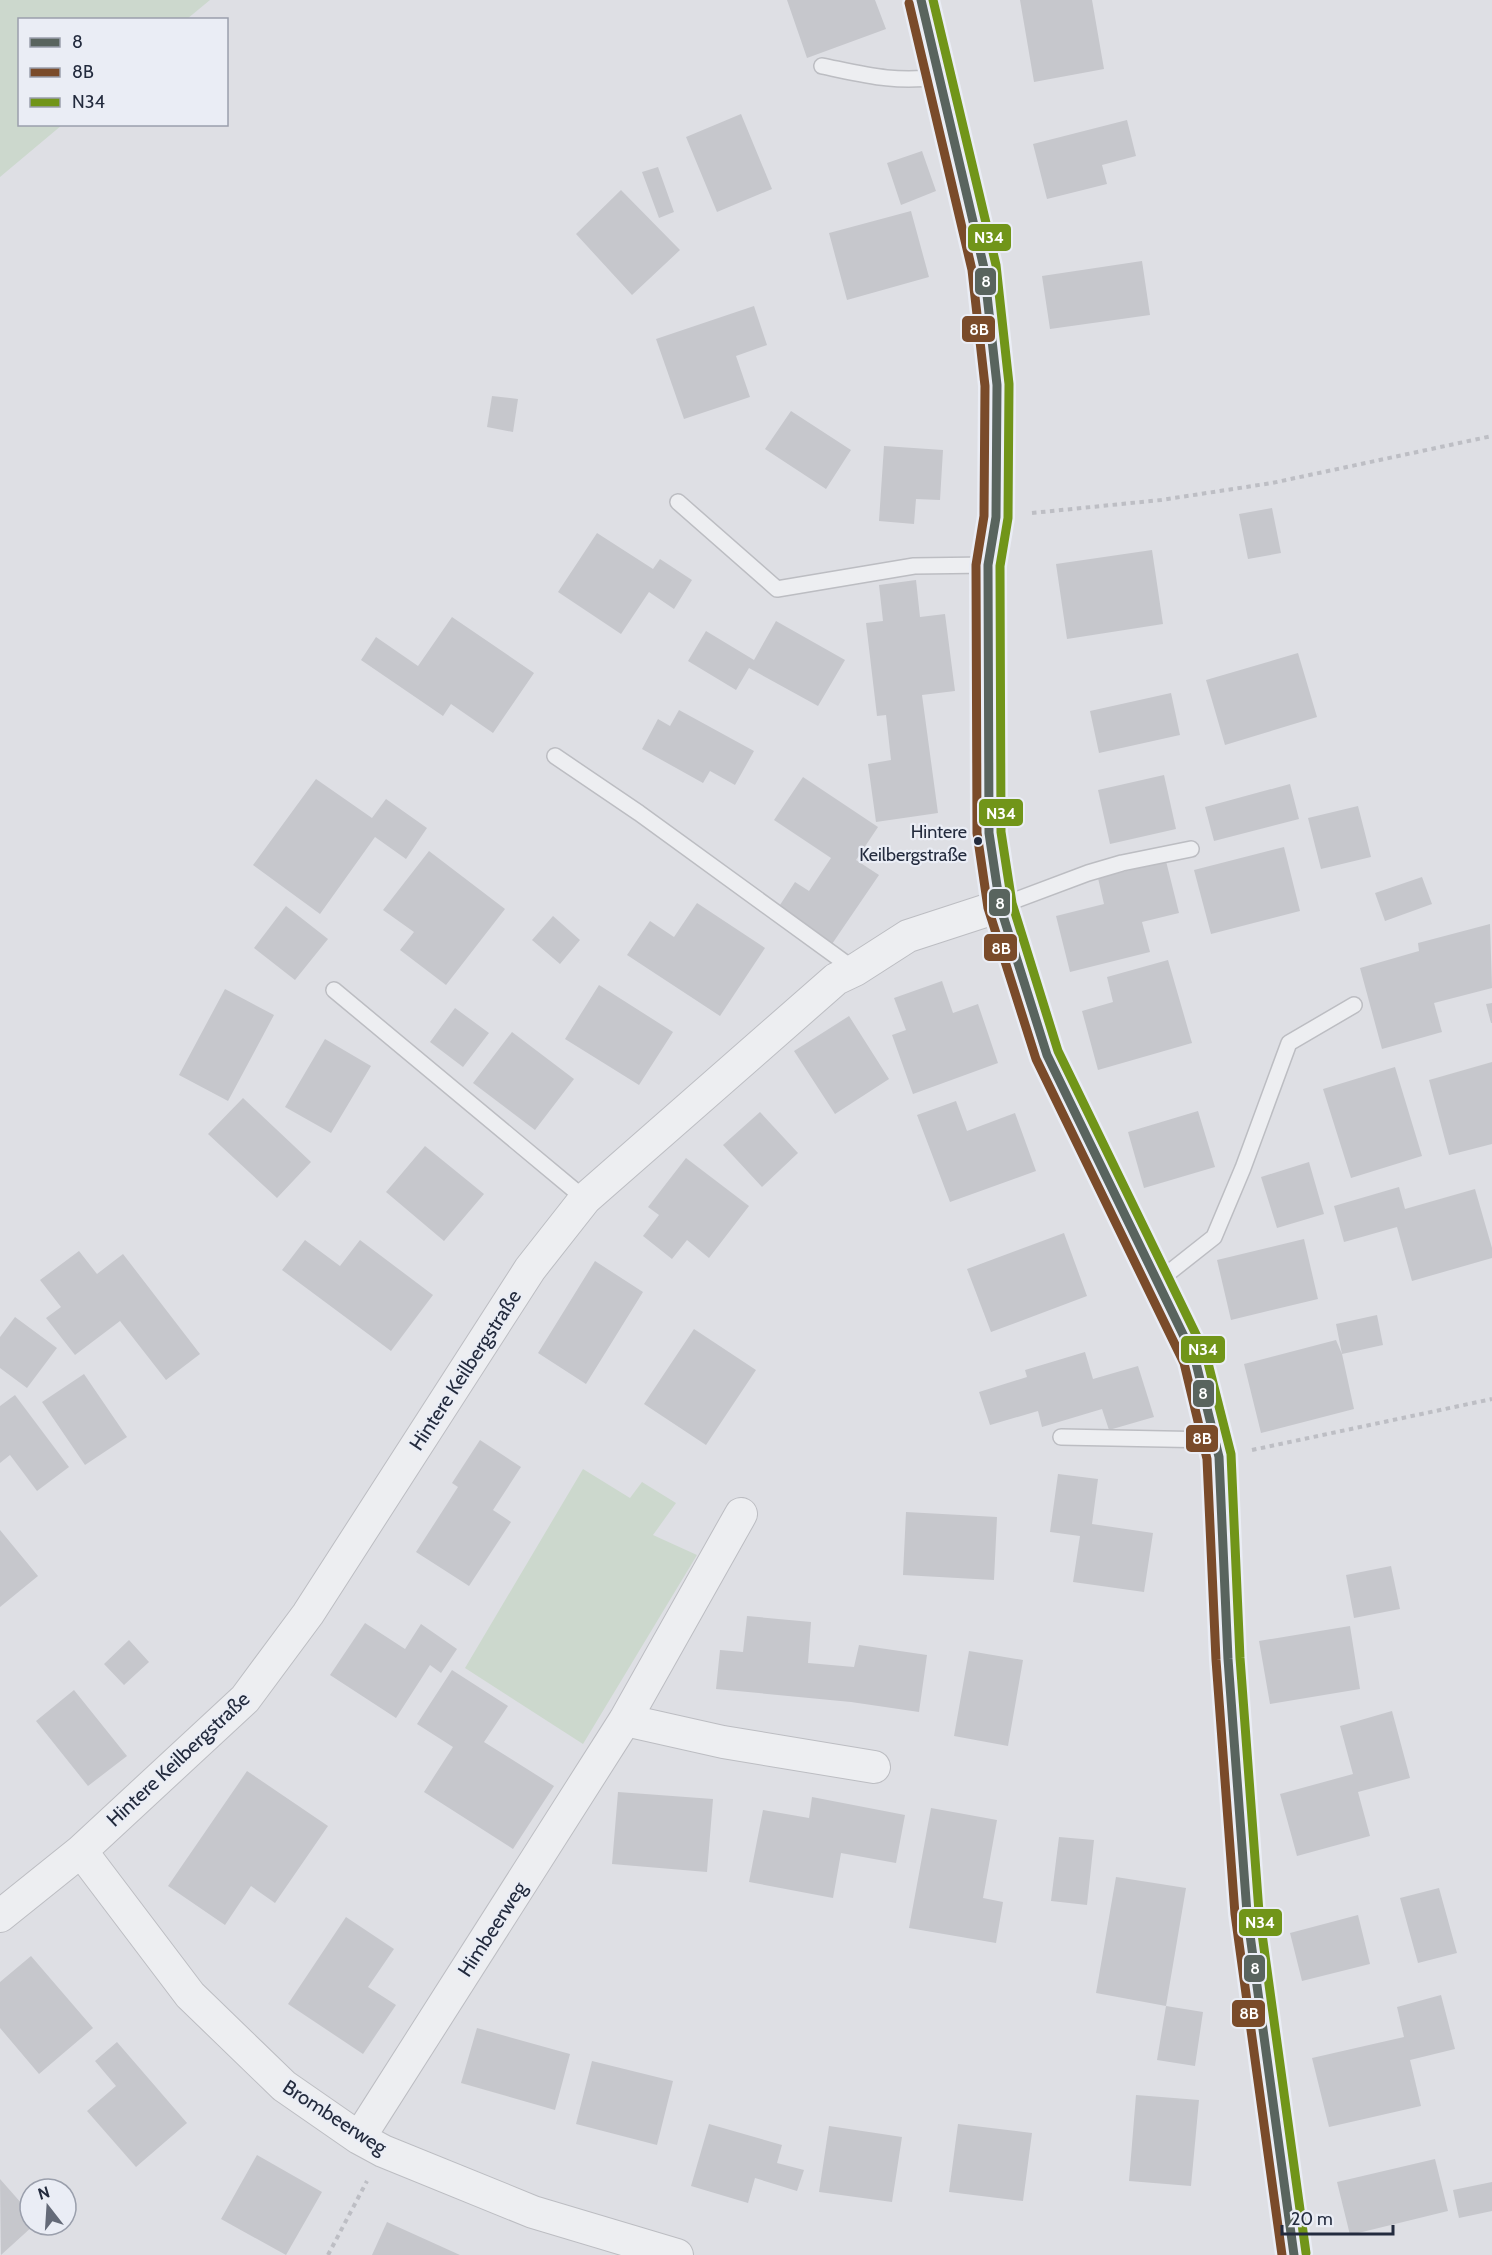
<svg xmlns="http://www.w3.org/2000/svg" width="1492" height="2255" viewBox="0 0 1492 2255" font-family="Cabin,sans-serif">
  <rect width="100%" height="100%" fill="#dedfe4"/>
  <path fill="#ccd8cd" d="M0 0H210L187 19 20 20V124L62 125 0 177Z
    M583 1469 630 1498 642 1482 676 1503 653 1535 697 1555 583 1744 465 1668Z"/>
  <path fill="#c6c7cc" d="M787 0H875L886 29 807 58Z
    M1020 0H1092L1104 69 1034 82Z
    M741 114 772 189 717 212 686 137Z
    M1127 120 1136 156 1102 165 1107 184 1047 199 1033 144Z
    M922 151 936 191 901 205 887 163Z
    M658 167 674 212 659 218 642 172Z
    M621 190 680 250 632 295 576 234Z
    M911 211 929 277 847 300 829 233Z
    M1142 261 1150 315 1050 329 1042 276Z
    M754 306 767 345 736 356 750 397 684 419 656 339Z
    M492 396 518 399 513 432 487 427Z
    M791 411 851 450 826 489 765 449Z
    M884 446 943 450 940 500 916 499 914 524 879 521Z
    M1272 508 1281 553 1248 559 1239 514Z
    M597 533 653 569 660 559 692 580 674 609 649 592 621 634 558 592Z
    M1152 550 1163 624 1067 639 1056 564Z
    M916 580 920 617 945 614 955 691 922 695 938 813 876 822 868 764 891 760 886 715 877 716 866 623 883 621 879 585Z
    M452 617 534 673 493 733 451 704 443 716 361 660 376 637 418 666Z
    M776 621 845 660 818 706 749 668 736 690 688 661 706 631 754 660Z
    M1298 653 1317 717 1225 745 1206 680Z
    M1171 693 1180 735 1099 753 1090 711Z
    M679 710 754 751 735 785 710 771 703 783 642 749 658 719 670 726Z
    M1164 775 1176 829 1110 844 1098 790Z
    M803 777 878 827 856 860 879 875 832 944 778 908 795 882 809 891 831 858 774 820Z
    M316 779 372 818 386 799 427 828 406 859 375 837 320 914 253 865Z
    M1290 784 1299 819 1214 841 1205 807Z
    M1358 806 1371 857 1321 869 1308 818Z
    M1284 847 1300 911 1211 934 1194 870Z
    M429 851 505 909 446 985 400 950 414 932 383 910Z
    M1166 861 1179 913 1142 922 1150 952 1070 972 1056 916 1104 904 1098 878Z
    M1422 877 1432 904 1385 921 1375 893Z
    M697 903 765 948 720 1016 627 955 650 921 674 937Z
    M286 906 328 939 295 980 254 948Z
    M553 916 580 940 560 964 532 940Z
    M1490 924 1492 988 1434 1003 1442 1032 1382 1049 1360 968 1419 951 1418 943Z
    M1168 960 1192 1043 1098 1070 1082 1011 1113 1002 1107 977Z
    M942 981 953 1013 978 1004 998 1063 913 1094 892 1035 906 1030 894 998Z
    M599 985 673 1032 639 1085 565 1039Z
    M225 989 274 1015 228 1101 179 1075Z
    M1492 1003V1023H1491L1486 1004Z
    M455 1008 489 1033 463 1067 430 1042Z
    M849 1016 889 1079 835 1114 794 1051Z
    M512 1032 574 1079 535 1130 473 1083Z
    M325 1039 371 1066 331 1133 285 1107Z
    M1492 1062V1144L1449 1155 1429 1080Z
    M1395 1067 1422 1156 1351 1178 1323 1089Z
    M243 1098 311 1162 277 1198 208 1134Z
    M956 1101 967 1131 1015 1113 1036 1171 950 1202 917 1115Z
    M1198 1111 1215 1167 1144 1188 1128 1132Z
    M760 1112 798 1153 762 1187 723 1145Z
    M425 1146 484 1194 444 1241 386 1192Z
    M686 1158 749 1206 709 1258 687 1240 672 1259 643 1236 659 1215 648 1207Z
    M1309 1162 1324 1214 1277 1228 1261 1177Z
    M1399 1187 1405 1209 1475 1189 1492 1248V1258L1412 1281 1397 1227 1344 1242 1334 1206Z
    M1064 1233 1087 1296 991 1332 967 1269Z
    M1304 1239 1318 1299 1231 1320 1217 1260Z
    M305 1240 340 1266 360 1240 433 1295 391 1351 282 1270Z
    M79 1251 97 1274 123 1254 200 1354 166 1380 120 1321 75 1355 46 1318 61 1307 40 1280Z
    M595 1261 643 1292 586 1384 538 1353Z
    M1377 1315 1383 1345 1342 1354 1336 1324Z
    M15 1317 57 1348 27 1388 0 1368V1337Z
    M694 1329 756 1370 706 1445 644 1404Z
    M1336 1340 1342 1354 1354 1409 1261 1433 1244 1364Z
    M1085 1352 1093 1379 1138 1366 1154 1417 1109 1430 1102 1409 1042 1427 1038 1411 990 1425 979 1392 1027 1377 1025 1370Z
    M84 1374 127 1437 85 1465 42 1402Z
    M15 1395 69 1467 37 1491 10 1455 0 1463V1406Z
    M480 1440 521 1467 493 1510 511 1522 469 1586 416 1552 458 1487 452 1483Z
    M1058 1474 1098 1479 1092 1524 1153 1533 1144 1592 1073 1582 1080 1536 1050 1532Z
    M906 1512 997 1517 994 1580 903 1575Z
    M0 1530 38 1576 0 1607Z
    M1391 1566 1400 1609 1354 1618 1346 1575Z
    M747 1616 811 1622 808 1663 854 1667 859 1645 927 1655 919 1712 851 1702 716 1689 720 1650 743 1652Z
    M365 1623 405 1649 421 1624 457 1649 441 1673 430 1665 396 1718 330 1675Z
    M1350 1626 1360 1689 1270 1704 1259 1641Z
    M129 1640 149 1662 124 1685 104 1664Z
    M969 1651 1023 1660 1008 1746 954 1736Z
    M452 1670 508 1706 484 1742 554 1786 513 1849 424 1792 453 1747 417 1724Z
    M74 1690 127 1756 88 1786 36 1721Z
    M1392 1711 1410 1778 1358 1792 1370 1836 1297 1856 1280 1794 1353 1774 1340 1726Z
    M247 1771 328 1826 275 1903 251 1886 225 1925 168 1886Z
    M618 1792 713 1799 707 1872 612 1864Z
    M812 1797 905 1815 896 1863 841 1853 833 1898 749 1882 763 1810 809 1818Z
    M931 1808 997 1820 983 1898 1003 1902 996 1943 909 1928Z
    M1059 1837 1094 1840 1087 1905 1051 1901Z
    M1116 1877 1186 1888 1166 2006 1203 2012 1195 2066 1157 2060 1166 2006 1096 1993Z
    M1439 1888 1457 1953 1418 1963 1400 1898Z
    M1358 1915 1370 1964 1302 1981 1290 1933Z
    M346 1917 394 1949 368 1987 396 2005 363 2054 288 2004Z
    M31 1956 93 2028 39 2074 0 2028V1982Z
    M1441 1995 1455 2049 1410 2060 1421 2106 1329 2127 1312 2058 1404 2037 1397 2007Z
    M477 2028 570 2054 555 2110 461 2083Z
    M117 2042 187 2123 136 2167 87 2111 116 2086 95 2061Z
    M592 2061 673 2081 657 2145 576 2124Z
    M1136 2095 1199 2100 1191 2186 1129 2181Z
    M709 2124 782 2145 777 2163 804 2170 797 2191 755 2178 748 2203 691 2186Z
    M958 2124 1032 2133 1023 2201 949 2192Z
    M829 2126 902 2137 892 2202 819 2192Z
    M257 2155 322 2192 286 2255 221 2219Z
    M1435 2159 1448 2211 1350 2235 1337 2182Z
    M0 2179 30 2213V2225H34L1 2255Z
    M1492 2182V2211L1459 2218 1453 2190Z
    M387 2222 460 2255H372Z"/>
  <g fill="none" stroke-linecap="round" stroke-linejoin="round">
    <g stroke="#bcbdc2" stroke-width="18">
      <path id="lane" d="M822 66C866 75 894 83 939 77
        M678 502 777 589 914 566 988 565
        M555 756 639 813 855 970
        M1000 906 1088 873 1122 863 1191 849
        M334 990 585 1199
        M1157 1282 1214 1237 1243 1168 1289 1043 1354 1005
        M1061 1437 1215 1440"/>
    </g>
    <g stroke="#bcbdc2" stroke-width="34">
      <path id="street" d="M921 0 984 268 997 385 996 517 988 565 989 833 1000 906 1047 1055 1195 1359 1219 1457 1228 1659 1247 1913 1294 2255
        M625 1720 723 1742 874 1767
        M81 1851 190 1995 284 2086 359 2138 383 2151 533 2212 677 2255
        M0 1916 81 1851 245 1699 308 1614 530 1269 585 1199 836 979 855 970 908 936 1000 906
        M359 2138 625 1720 741 1514"/>
    </g>
    <path stroke="#bdbec4" stroke-width="4" stroke-dasharray="4.5 4.5" stroke-linecap="butt" d="M1032 513 1161 500 1272 483 1492 436
      M1252 1450 1492 1399
      M328 2255 367 2181"/>
    <use href="#lane" stroke="#edeef1" stroke-width="15"/>
    <use href="#street" stroke="#edeef1" stroke-width="32"/>
    <g stroke="#eaedf5" stroke-width="14">
      <path id="bus-1" d="M921 0 984 268 997 385 996 517 988 565 989 833 1000 906 1047 1055 1195 1359 1219 1457 1228 1659 1247 1913 1294 2255"/>
    </g>
    <g stroke="#eaedf5" stroke-width="14">
      <path id="bus-2" d="M909 3 972 270 985 386 984 516 976 565 977 833 988 908 1036 1059 1184 1363 1207 1459 1216 1660 1235 1914 1282 2255"/>
    </g>
    <g stroke="#eaedf5" stroke-width="14">
      <path id="bus-3" d="M933 0 996 265 1009 384 1008 518 1000 566 1001 832 1012 903 1058 1051 1206 1355 1231 1454 1240 1658 1259 1912 1306 2253"/>
    </g>
    <use href="#bus-1" stroke="#59645e" stroke-width="9"/>
    <use href="#bus-2" stroke="#7a4b2a" stroke-width="9"/>
    <use href="#bus-3" stroke="#719519" stroke-width="9"/>
  </g>
  <circle fill="#232b3e" stroke="#eaedf5" stroke-width="2" cx="978" cy="841" r="5"/>
  <g text-anchor="middle" stroke-width="4.5" stroke-linejoin="round" paint-order="stroke">
    <g font-size="18" fill="#232b3e" stroke="#eaedf5" text-anchor="end">
      <text x="967" y="838">Hintere<tspan x="967" dy="23">Keilbergstraße</tspan></text>
    </g>
    <g font-size="20" fill="#232b3e" stroke="#eaedf5">
      <text transform="translate(465 1370) rotate(-57)" y="7">Hintere Keilbergstraße</text>
      <text transform="translate(178 1759) rotate(-43)" y="7">Hintere Keilbergstraße</text>
      <text transform="translate(492 1929) rotate(-57)" y="7">Himbeerweg</text>
      <text transform="translate(335 2117) rotate(33)" y="7">Brombeerweg</text>
    </g>
  </g>
  <g stroke="#eaedf5" stroke-width="2">
    <rect x="967" y="223" width="45" height="29" rx="6" fill="#719519"/>
    <rect x="974" y="267" width="23" height="29" rx="6" fill="#59645e"/>
    <rect x="961" y="315" width="35" height="28" rx="6" fill="#7a4b2a"/>
    <rect x="978" y="798" width="46" height="29" rx="6" fill="#719519"/>
    <rect x="988" y="888" width="23" height="29" rx="6" fill="#59645e"/>
    <rect x="983" y="933" width="35" height="29" rx="6" fill="#7a4b2a"/>
    <rect x="1180" y="1335" width="46" height="29" rx="6" fill="#719519"/>
    <rect x="1192" y="1379" width="23" height="29" rx="6" fill="#59645e"/>
    <rect x="1185" y="1424" width="34" height="29" rx="6" fill="#7a4b2a"/>
    <rect x="1238" y="1908" width="45" height="29" rx="6" fill="#719519"/>
    <rect x="1243" y="1954" width="23" height="29" rx="6" fill="#59645e"/>
    <rect x="1231" y="1999" width="35" height="29" rx="6" fill="#7a4b2a"/>
  </g>
  <g font-size="16" text-anchor="middle" font-weight="bold" fill="#fff">
    <text x="989" y="243">N34</text>
    <text x="986" y="287">8</text>
    <text x="979" y="335">8B</text>
    <text x="1001" y="819">N34</text>
    <text x="1000" y="909">8</text>
    <text x="1001" y="954">8B</text>
    <text x="1203" y="1355">N34</text>
    <text x="1203" y="1399">8</text>
    <text x="1202" y="1444">8B</text>
    <text x="1260" y="1928">N34</text>
    <text x="1255" y="1974">8</text>
    <text x="1249" y="2019">8B</text>
  </g>
  <rect x="18" y="18" width="210" height="108" fill="#eaedf5" stroke="#9a9fac" stroke-width="1.5"/>
  <rect x="30" y="38" width="30" height="9" fill="#59645e" stroke="#9a9fac" stroke-width="1.5"/>
  <text x="72" y="48" font-size="18" fill="#232b3e">8</text>
  <rect x="30" y="68" width="30" height="9" fill="#7a4b2a" stroke="#9a9fac" stroke-width="1.5"/>
  <text x="72" y="78" font-size="18" fill="#232b3e">8B</text>
  <rect x="30" y="98" width="30" height="9" fill="#719519" stroke="#9a9fac" stroke-width="1.5"/>
  <text x="72" y="108" font-size="18" fill="#232b3e">N34</text>
  <g transform="translate(48 2207) rotate(343)"><circle r="28" fill="#eaedf5" stroke="#9a9fac" stroke-width="1.5"/>
  <path d="M0-4.5L10 22L0 15L-10 22Z" fill="#646a78"/>
  <text y="-9" font-size="16" font-weight="bold" text-anchor="middle" fill="#232b3e">N</text>
  </g>
  <path d="M1282 2225v9h111v-9" fill="none" stroke="#232b3e" stroke-width="3"/>
  <text x="1291" y="2225" font-size="18" fill="#232b3e" stroke="#eaedf5" stroke-width="4.5" paint-order="stroke">20 m</text>
</svg>
